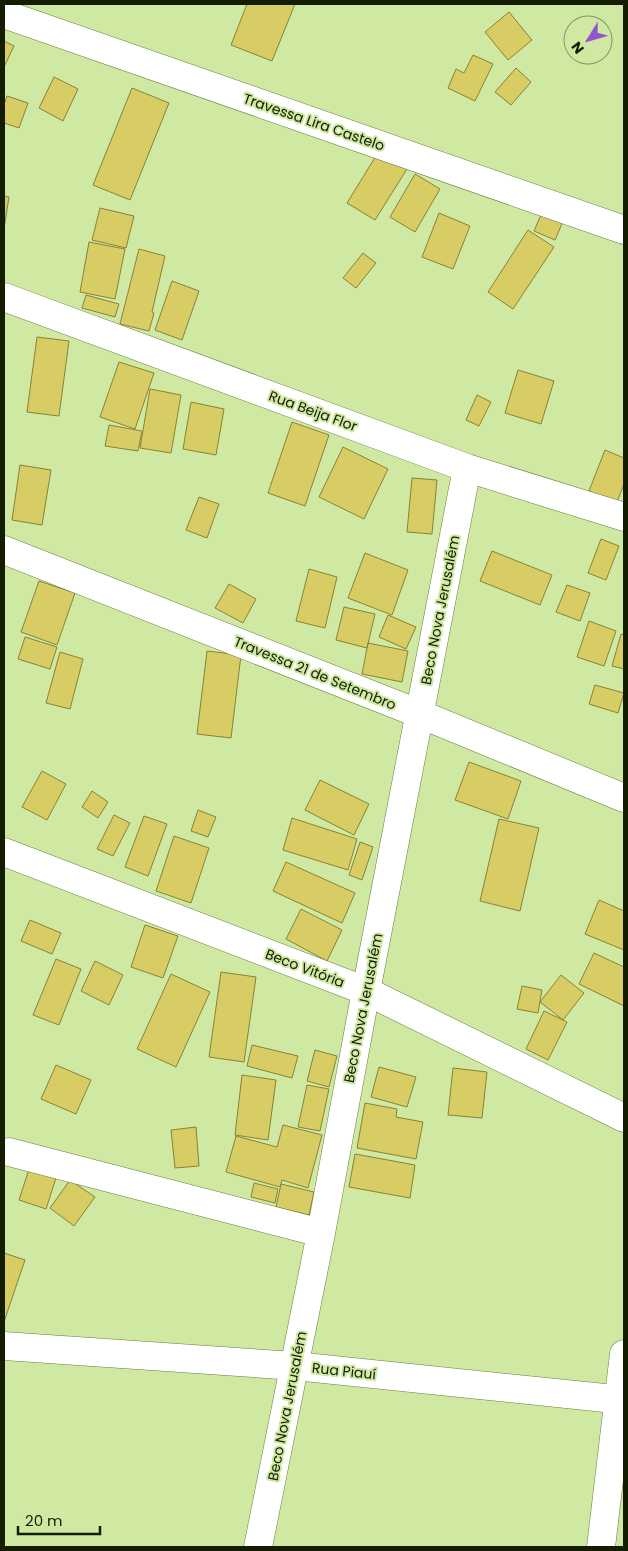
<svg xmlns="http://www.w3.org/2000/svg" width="628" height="1551" viewBox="0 0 628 1551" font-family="Poppins,sans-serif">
  <rect width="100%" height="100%" fill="#cfe8a2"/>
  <path fill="#d7cd64" stroke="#888237" d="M247 4H295L272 61 231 45Z
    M509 12 532 40 508 60 485 32Z
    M4 41 14 46 4 67Z
    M473 55 493 64 475 101 448 88 456 69 464 73Z
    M516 68 531 82 511 105 495 92Z
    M54 77 78 89 63 121 39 108Z
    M132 88 169 103 130 200 93 185Z
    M7 96 28 103 19 128 4 123V105Z
    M379 151 407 169 375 220 347 203Z
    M415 174 440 189 415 232 390 217Z
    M4 196 9 197 4 229Z
    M100 208 134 216 126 248 92 240Z
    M543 210 564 219 555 240 534 231Z
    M439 213 470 226 453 269 422 257Z
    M528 230 554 247 513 309 488 292Z
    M89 242 125 249 115 299 80 292Z
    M139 249 165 256 152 312 154 313 149 331 120 324Z
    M363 253 376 263 356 288 343 278Z
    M172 281 199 291 182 340 155 330Z
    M86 295 119 304 115 317 82 308Z
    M37 337 69 341 59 416 27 412Z
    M119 362 154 373 135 429 100 417Z
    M518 370 554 381 541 424 505 413Z
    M150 389 181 395 171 453 140 448Z
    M477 395 491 402 479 426 466 420Z
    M191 402 224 409 216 455 183 449Z
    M292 422 329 435 305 506 268 493Z
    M109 425 142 431 138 451 105 446Z
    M343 447 388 469 364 519 319 497Z
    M605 450 624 458V484L617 502 589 491Z
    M20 465 51 470 42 525 12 520Z
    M412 478 437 480 432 534 407 532Z
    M199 497 219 504 207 538 186 530Z
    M601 539 619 546 606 580 588 573Z
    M492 551 552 575 540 605 480 581Z
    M365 553 408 570 392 615 348 598Z
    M309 569 337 577 325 628 296 621Z
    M39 581 75 593 57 645 21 632Z
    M229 584 256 599 243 623 215 608Z
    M567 585 590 593 580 621 556 612Z
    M344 607 375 614 367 648 336 640Z
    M388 615 416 627 406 649 379 637Z
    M589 621 616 631 604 666 577 657Z
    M621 634 624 635V669L612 666Z
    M25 637 57 647 50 669 18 659Z
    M368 643 408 651 402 682 362 674Z
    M207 651 241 655 231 738 197 734Z
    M60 652 83 659 70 709 46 703Z
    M595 685 624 693 618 713 589 704Z
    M469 762 521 781 508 819 455 800Z
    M42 771 66 784 47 820 22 807Z
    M320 780 369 804 354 835 305 810Z
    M92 791 108 802 98 818 82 807Z
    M198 810 216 817 208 837 191 831Z
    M114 815 130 823 113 856 97 849Z
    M144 816 167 824 148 876 125 867Z
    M292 818 357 839 348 870 283 850Z
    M499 819 539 828 520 911 480 901Z
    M174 836 209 848 191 903 156 891Z
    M360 842 373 847 362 880 349 875Z
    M286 862 355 893 342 923 273 891Z
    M599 900 624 911V950L585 934Z
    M301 909 342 930 327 961 286 939Z
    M30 920 61 933 52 954 21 941Z
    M145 925 178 936 163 978 131 967Z
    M594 953 624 967V1006L579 984Z
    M56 959 81 969 59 1025 33 1015Z
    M95 961 123 975 109 1005 81 991Z
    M221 972 256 977 244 1062 209 1057Z
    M171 974 210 992 176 1067 137 1049Z
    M561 975 584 993 563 1020 540 1002Z
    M522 986 542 990 538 1013 517 1009Z
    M544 1011 567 1022 548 1060 526 1049Z
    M252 1045 298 1056 292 1078 247 1066Z
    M315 1050 337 1056 329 1087 307 1081Z
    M56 1065 91 1080 76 1114 41 1099Z
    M379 1067 416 1077 407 1107 371 1097Z
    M453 1068 487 1072 482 1118 448 1115Z
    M242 1075 276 1080 268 1140 235 1135Z
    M307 1085 329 1089 320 1131 298 1127Z
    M365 1103 397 1109 396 1117 423 1122 416 1159 357 1148Z
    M283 1125 322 1135 308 1188 282 1180 280 1187 226 1172 236 1136 277 1147Z
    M196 1127 199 1166 175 1168 171 1130Z
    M355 1154 415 1165 410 1198 349 1187Z
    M29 1169 56 1178 46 1209 19 1200Z
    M70 1180 95 1197 74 1226 50 1208Z
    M254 1183 278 1189 275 1203 251 1197Z
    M281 1184 314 1192 309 1215 276 1207Z
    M4 1253 25 1260 4 1322Z"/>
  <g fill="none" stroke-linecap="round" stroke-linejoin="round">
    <g stroke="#697f3c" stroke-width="29">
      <path id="street" d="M4 14 624 230
        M4 297 467 468 624 517
        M4 550 420 714 624 798
        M4 852 366 991 624 1118
        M9 1152 321 1233
        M4 1346 295 1366 624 1400
        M258 1547 321 1233 366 991 467 468
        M601 1547 624 1354"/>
    </g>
    <use href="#street" stroke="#fff" stroke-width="28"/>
  </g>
  <g text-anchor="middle" stroke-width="4" stroke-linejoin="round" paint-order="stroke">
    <g font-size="14" fill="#141c02" stroke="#cfe8a2">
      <text transform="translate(314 122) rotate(19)" y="5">Travessa Lira Castelo</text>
      <text transform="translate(313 411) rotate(20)" y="5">Rua Beija Flor</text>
      <text transform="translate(440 610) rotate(-79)" y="5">Beco Nova Jerusalém</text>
      <text transform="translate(315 673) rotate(22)" y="5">Travessa 21 de Setembro</text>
      <text transform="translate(305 968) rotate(21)" y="5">Beco Vitória</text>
      <text transform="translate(363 1008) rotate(-79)" y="5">Beco Nova Jerusalém</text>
      <text transform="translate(344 1371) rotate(6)" y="5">Rua Piauí</text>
      <text transform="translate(287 1406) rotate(-79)" y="5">Beco Nova Jerusalém</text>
    </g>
  </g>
  <rect width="628" height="1551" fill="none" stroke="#141c02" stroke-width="10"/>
  <g transform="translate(588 40) rotate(233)"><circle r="24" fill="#cfe8a2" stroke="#849662"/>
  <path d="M0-4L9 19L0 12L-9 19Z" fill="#9156cd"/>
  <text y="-8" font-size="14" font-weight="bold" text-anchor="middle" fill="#141c02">N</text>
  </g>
  <path d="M18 1526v8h82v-8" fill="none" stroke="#141c02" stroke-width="2.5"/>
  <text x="25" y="1526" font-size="15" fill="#141c02" stroke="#cfe8a2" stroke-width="4" paint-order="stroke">20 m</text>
</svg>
